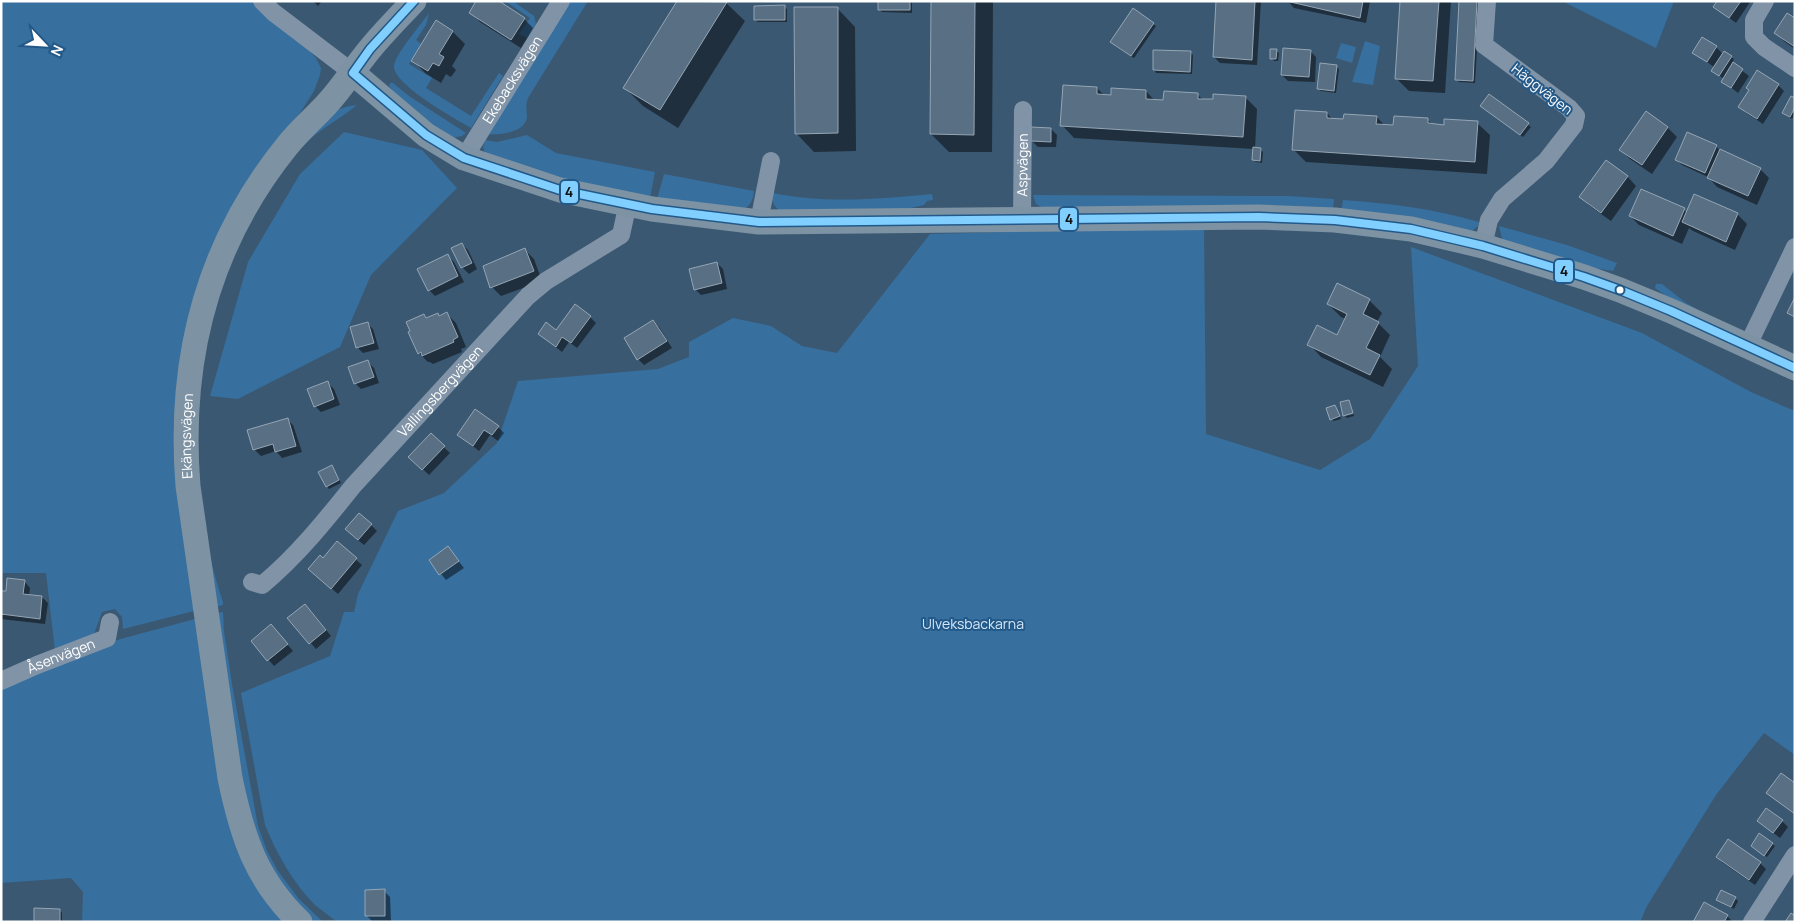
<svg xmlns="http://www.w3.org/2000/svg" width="1796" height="923" viewBox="0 0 1796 923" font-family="Manrope,sans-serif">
  <rect width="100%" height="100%" fill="#3a5872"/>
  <path fill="#376f9e" d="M1 1H252L264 13 308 49 316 58 321 68 320 75 314 91 300 113 256 170 193 306 194 611 123 629 122 617 115 609 102 612 94 634 55 651 46 573H1Z
    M505 1H513L534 16 536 24 527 38 519 34 530 18Z
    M569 1H588L528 98C525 105 527 110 527 117 525 134 497 135 485 134Z
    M1562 1H1674L1656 48Z
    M429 13 426 25 416 40 421 44 409 64 432 78 426 88 471 116 499 73 503 76 471 128C456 119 391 84 394 65 396 54 421 24 429 13Z
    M1365 41 1380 46 1373 85 1352 82Z
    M1341 43 1356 47 1352 63 1336 58Z
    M390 83H393L409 96 466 133 462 136 451 138C429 125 405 106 389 86Z
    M357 105C336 122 312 133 295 154 192 280 173 451 223 602V605L216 607C208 559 197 510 194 461 187 355 221 251 283 166 300 142 324 107 357 105Z
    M344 132 422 150 457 188 371 275 340 347 238 399 210 396 248 262 300 174Z
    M527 135 556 153 655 172 650 198 534 174 486 156 483 147 485 140 497 142Z
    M664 174 754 191C753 201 750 206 741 212L657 199Z
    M773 193C825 204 880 199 932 194L933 200 927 201 924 205 885 214 780 211C774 206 771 202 773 193Z
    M1033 195 1288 196 1334 199 1333 210 1045 209 1036 204Z
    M1343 200C1388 203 1435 209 1479 222L1478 226 1471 232 1341 211Z
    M1499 226 1567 245 1617 263 1613 271 1581 266 1506 243 1502 238Z
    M1204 227 1206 434 1320 470 1370 439 1418 366 1411 247 1642 333 1751 392 1795 411V755L1764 733 1716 795 1647 906 1640 922H337C330 916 322 911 315 905 293 883 277 854 265 825L241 693 330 656 344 612H354L358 594 398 511 444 493 497 443 518 381 658 369 689 357V342L733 318 771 326 802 346 837 353 930 234Z
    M1656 284H1662L1686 303 1713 318 1681 307 1655 288Z
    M223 612 224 631 232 684 258 826 267 851 278 871 299 899 323 922H312L285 893 245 812 216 613Z
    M195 619 223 789 287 922H82L83 892 71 878 1 883V686L82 651 124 638Z"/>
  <path fill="#0007" d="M313 1H322L318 6Z
    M679 1H724L745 21 678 128 643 106 625 88Z
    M880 1H912V13L882 12 879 9Z
    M932 1H993L992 152H949L931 134Z
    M1217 1H1261L1257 65 1220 63 1214 57Z
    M1288 1H1370L1366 23 1294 8Z
    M1401 1H1451L1445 93 1409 91 1396 78Z
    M1461 1H1480L1475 83 1459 82 1457 80Z
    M1719 1H1750V2L1736 23 1715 7Z
    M784 7 787 9V22H758L755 20Z
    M837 8 855 27 856 151 814 152 796 133Z
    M471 12 524 19 533 28 521 48 480 22Z
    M1795 19V49L1785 42 1776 33Z
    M437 22 453 32 465 44 452 66 456 70 451 77 446 74 441 83 425 73 413 60Z
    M1153 24 1156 26 1134 58 1114 45Z
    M1716 47 1723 54 1731 57 1734 59 1732 63 1749 76 1738 93 1723 81 1724 79 1716 73 1715 68 1694 52Z
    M1276 51 1279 53 1278 61H1274L1271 58Z
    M1310 51 1316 57 1315 82 1288 81 1282 75Z
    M1190 52 1193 55 1192 74 1156 73 1154 70Z
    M1336 67 1339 69 1336 93 1321 91 1318 89Z
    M1778 85 1784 91 1763 124 1746 113 1740 107Z
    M1097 88 1104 95 1112 96 1146 91 1155 101H1164L1197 94 1203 100 1245 97 1257 109 1255 149H1260L1263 152 1262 163 1256 162 1253 160 1254 149 1074 138 1062 125Z
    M1489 96 1531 127 1523 137 1484 108Z
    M1795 99V114L1792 119 1784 113Z
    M1327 113 1333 120 1377 117 1385 126H1394L1428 120 1433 125 1445 126 1477 123 1490 135 1487 174 1306 162 1293 149Z
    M1668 128 1677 137 1652 174 1630 159 1621 150Z
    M1051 129 1057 135 1056 147H1038L1032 141Z
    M1716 146 1720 151 1760 169 1769 178 1757 205 1717 187 1708 177 1682 165 1676 159Z
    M1627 176 1636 186 1611 221 1590 206 1580 196Z
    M1695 196 1738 215 1747 224 1735 250 1693 231 1689 228 1682 244 1639 225 1630 216 1684 210 1687 213Z
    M462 244 468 250 477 269 469 274 463 268 453 249Z
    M525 250 534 259 542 281 501 296 492 287Z
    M448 256 454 262 464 282 435 296 429 290Z
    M717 263 723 269 727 289 701 295 695 289Z
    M1369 300 1382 313 1377 322 1390 335 1380 357 1392 369 1383 387 1321 357 1309 344 1338 337 1346 319 1341 317 1328 304Z
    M446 313 456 323 466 347 461 349 462 352 433 364 430 362H428L419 353 424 315 428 319Z
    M590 317 596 323 577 348 569 342 562 352 539 334 557 331Z
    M653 321 659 327 672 348 644 365 638 359Z
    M367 323 373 329 379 349 363 353 357 347Z
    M368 362 374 368 379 383 361 389 355 383Z
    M328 383 334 389 340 405 321 412 315 406Z
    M1335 406 1341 419 1334 421 1331 419Z
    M1354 414V416L1347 418 1345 416Z
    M287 419 293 425 302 452 282 458 276 451 261 456 255 450 249 431Z
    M498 427 504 433 498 441 490 435 479 451 459 435Z
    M431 435 450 453 429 475 410 457Z
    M332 467 341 483 329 489 327 486Z
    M371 525 377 531 364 545 352 535Z
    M337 543 362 565 338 594 316 575 323 559Z
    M448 548 464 568 446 580 430 560Z
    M24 581 30 588 29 596 42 597 48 603 45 624 1 619V592L7 593Z
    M311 611 331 636 316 649 289 618Z
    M277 632 293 651 274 666 252 641Z
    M1758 821H1782L1788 827 1780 838Z
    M1772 844 1775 846 1767 857 1755 849Z
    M1717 857 1760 863 1766 869 1755 885 1723 863Z
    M384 891 390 897 391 921 373 922 367 916Z
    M1735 898 1738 901 1734 909 1718 900Z
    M60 910 62 913V922H36Z
    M1727 916 1733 922H1695Z"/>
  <path fill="#586f84" stroke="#95a6b5" d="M476 1H499L525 18 511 40 469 13Z
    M677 1 727 2 660 110 623 88Z
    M878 1H910V10H878Z
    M931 1H975L974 135 930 134Z
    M1216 1H1255L1252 60 1213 57Z
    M1286 1H1363L1360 18Z
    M1400 1H1439L1433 81 1395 79Z
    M1459 1H1477L1473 81 1455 80Z
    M1717 1H1741L1729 18 1713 7Z
    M785 5V20H754V6Z
    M794 7H838V133L795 134Z
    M1133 8 1154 23 1131 56 1110 42Z
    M1787 13 1795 18V47L1774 33Z
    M436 20 453 31 439 54 444 57 439 66 433 63 428 71 411 61Z
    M1702 37 1717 46 1707 62 1692 53Z
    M1283 48 1311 50 1309 77 1281 75Z
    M1270 49H1277L1276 59H1270Z
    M1153 50 1191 51 1190 72 1153 70Z
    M1724 51 1732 56 1719 76 1711 71Z
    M1733 62 1743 69 1731 88 1721 82Z
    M1320 63 1337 65 1334 91 1317 89Z
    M1757 70 1779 84 1757 119 1738 107 1749 90 1746 88Z
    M1063 85 1097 87V94L1111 95V88L1146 90V99L1163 100 1164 91 1198 93V99H1213V94L1246 96 1243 137 1060 126Z
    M1489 94 1529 123 1520 135 1480 106Z
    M1791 96 1795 98V107L1790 117 1782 113Z
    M1295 110 1327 112V118L1343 119 1344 114 1377 116 1376 124 1393 125 1394 116 1428 118V123L1444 125V119L1478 121 1475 162 1292 150Z
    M1646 111 1668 127 1642 165 1619 150Z
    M1031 127 1051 128V142L1031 141Z
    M1687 132 1717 145 1705 173 1675 160Z
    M1253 147 1261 148 1260 161 1252 160Z
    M1720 149 1761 168 1748 196 1707 178Z
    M1606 160 1628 176 1601 213 1579 197Z
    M1641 189 1685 208 1673 236 1629 216Z
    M1694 194 1738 213 1726 242 1682 222Z
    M462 243 472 263 461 268 451 248Z
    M525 248 534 271 490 288 483 266Z
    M448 254 458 276 428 291 417 269Z
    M717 262 722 283 694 290 689 269Z
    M1337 283 1370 299 1363 314 1379 322 1366 348 1380 355 1370 375 1307 345 1317 325 1337 335 1347 314 1327 304Z
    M1795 297V317L1787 313Z
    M575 304 591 316 571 343 562 337 556 347 538 334 546 322 556 330Z
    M447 312 458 337 453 340 454 342 422 356 421 352 418 354 408 332 410 331 406 322 424 314 426 318 438 313 439 316Z
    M653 320 667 341 637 360 624 338Z
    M368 322 374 343 356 348 350 327Z
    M368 360 374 377 354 384 348 367Z
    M328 381 334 399 314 407 307 389Z
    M1349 400 1353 413 1343 416 1340 402Z
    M1335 405 1340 416 1330 420 1326 408Z
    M475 409 499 426 492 435 484 430 473 446 457 435Z
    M288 418 296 446 275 452 273 444 253 450 247 430Z
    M431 433 445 446 422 470 408 457Z
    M332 465 339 480 326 487 318 472Z
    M359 513 372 524 358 540 345 529Z
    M337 541 357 558 331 589 308 569 320 555 323 558Z
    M448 546 459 561 439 575 429 560Z
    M7 578 25 580 23 594 42 596 40 619 1 614V591H6Z
    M305 604 326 630 309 644 287 618Z
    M271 624 288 644 267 661 251 641Z
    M1781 773 1795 783V814L1766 793Z
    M1766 808 1783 820 1773 833 1757 821Z
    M1759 833 1773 843 1764 856 1751 846Z
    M1728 839 1761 862 1749 880 1716 857Z
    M385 889V916H365V890Z
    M1721 890 1736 897 1731 907 1716 900Z
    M1704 902 1728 915 1724 922H1693Z
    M34 908 60 909V922H34Z
    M1791 913 1795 916V922H1785Z"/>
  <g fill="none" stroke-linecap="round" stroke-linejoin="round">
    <g stroke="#8194a7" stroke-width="18">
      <path d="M262 1 273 12 353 73"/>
      <path d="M1765 1 1754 20V37L1764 47 1795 68"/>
      <path id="s1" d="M464 158 561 1"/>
      <path id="s2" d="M1022 220 1023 110"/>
      <path d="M759 222 771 161"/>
      <path d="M1483 246 1489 220 1502 199 1546 161 1574 125 1576 116 1569 108 1484 45 1487 1"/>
      <path d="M1747 347 1795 247"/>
      <path id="s3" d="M252 582 262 585C297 556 325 521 353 486L528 296 546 281 621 235 628 203"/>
      <path id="s4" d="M1 681 37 665 107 638 110 622"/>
      <path d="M1752 922 1795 855"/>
    </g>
    <g stroke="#7d92a3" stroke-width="25">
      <path d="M353 73 426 135 464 158 560 190 652 209 759 222 1259 217 1335 220 1411 229 1483 246 1584 277 1620 290 1671 311 1795 368"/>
      <path id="s5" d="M300 922C256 880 242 836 230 778L188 486C178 361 207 245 287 146 299 131 313 119 326 105 342 88 355 67 370 49 384 32 399 17 414 1"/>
    </g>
    <g stroke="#235989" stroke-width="11">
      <path id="bus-1" d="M353 73 426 135 464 158 560 190 652 209 759 222 1259 217 1335 220 1411 229 1483 246 1584 277 1620 290 1671 311 1795 368
        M353 73 370 49 414 1"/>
    </g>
    <use href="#bus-1" stroke="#80cfff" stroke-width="8"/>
  </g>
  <circle fill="#fff" stroke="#235989" stroke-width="2" cx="1620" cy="290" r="4.5"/>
  <g text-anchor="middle" stroke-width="4" stroke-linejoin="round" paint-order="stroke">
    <g font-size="14" fill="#fff" stroke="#235989">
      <text dy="5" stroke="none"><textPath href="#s1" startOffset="92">Ekebacksvägen</textPath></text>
      <text transform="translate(1542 89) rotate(38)" y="5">Häggvägen</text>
      <text dy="5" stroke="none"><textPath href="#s2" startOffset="55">Aspvägen</textPath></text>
      <text dy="5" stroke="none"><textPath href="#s3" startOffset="274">Vallingsbergvägen</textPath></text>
      <text dy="5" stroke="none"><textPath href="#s5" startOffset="508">Ekängsvägen</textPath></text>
      <text dy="5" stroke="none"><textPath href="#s4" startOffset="65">Åsenvägen</textPath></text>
    </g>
    <g font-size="14" fill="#d4e7f7" stroke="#235989">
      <text x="973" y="629">Ulveksbackarna</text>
    </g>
  </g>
  <g stroke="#235989" stroke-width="2">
    <rect x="560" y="180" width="19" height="24" rx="5" fill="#80cfff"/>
    <rect x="1059" y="207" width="19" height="24" rx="5" fill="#80cfff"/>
    <rect x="1554" y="259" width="20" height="24" rx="5" fill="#80cfff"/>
  </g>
  <g font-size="14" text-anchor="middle" font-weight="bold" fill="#111">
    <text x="569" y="197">4</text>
    <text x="1069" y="224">4</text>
    <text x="1564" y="276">4</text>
  </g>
  <rect width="1796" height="923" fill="none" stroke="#ffffff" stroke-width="5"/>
  <g transform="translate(45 45) rotate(115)" stroke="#235989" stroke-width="4" paint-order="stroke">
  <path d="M0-4L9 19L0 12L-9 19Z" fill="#ffffff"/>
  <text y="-8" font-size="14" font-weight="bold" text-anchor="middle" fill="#ffffff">N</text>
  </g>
</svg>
